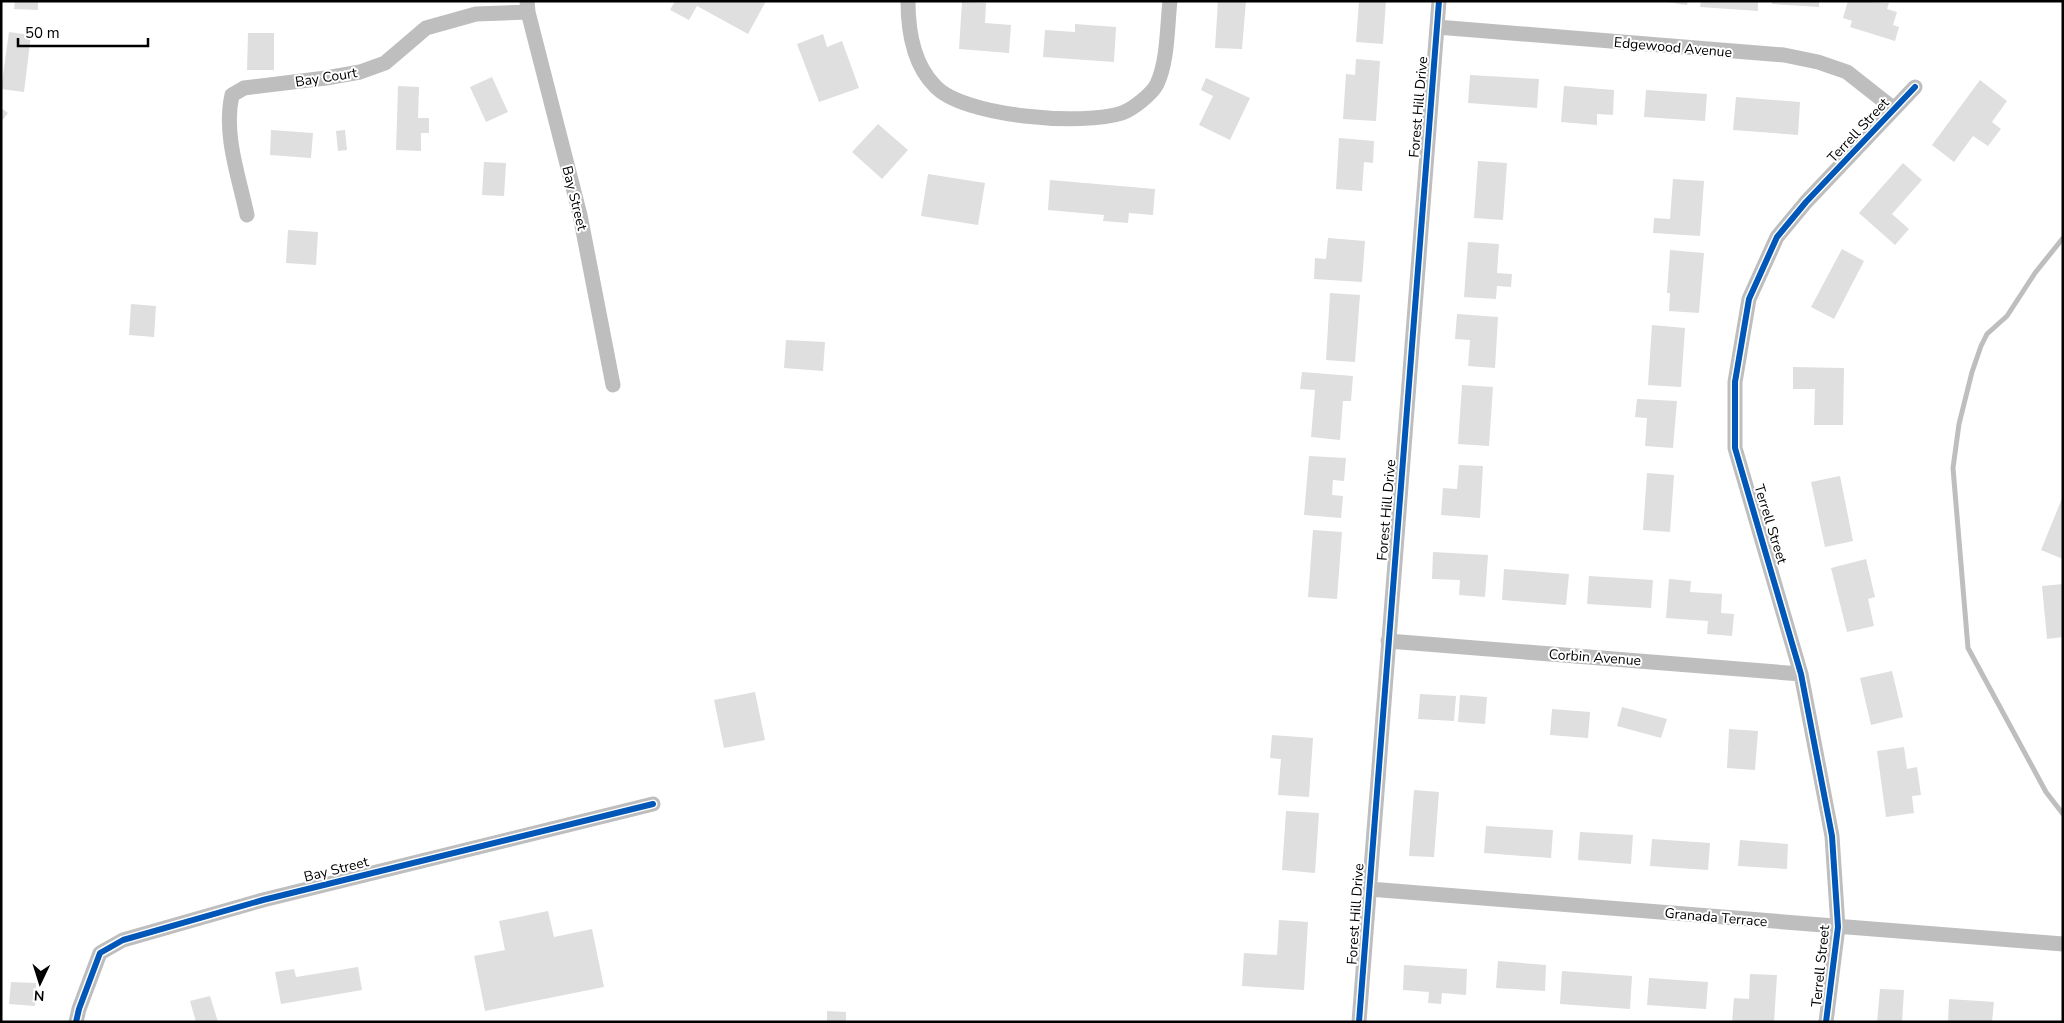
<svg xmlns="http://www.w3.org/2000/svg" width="2064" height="1023" viewBox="0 0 2064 1023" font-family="'Nunito Sans',sans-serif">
  <rect width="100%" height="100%" fill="#fff"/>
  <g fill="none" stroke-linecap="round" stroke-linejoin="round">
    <path stroke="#bebebe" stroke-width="5" d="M2063 238 2035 273 2007 316 1987 334 1981 346 1972 372 1959 424 1953 468 1968 648 2046 792 2063 814"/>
  </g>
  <path fill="#dfdfdf" d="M15 1H38V10L14 9Z
    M675 1H766L748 34 697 6 689 20 670 10Z
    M1218 1H1246L1242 49 1215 48Z
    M1359 1H1386L1383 44 1356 42Z
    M1659 1H1688L1687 5Z
    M1701 1H1758V11L1700 7Z
    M1772 1H1819V7L1772 4Z
    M1848 1 1889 3 1887 9 1897 12 1893 25 1899 27 1895 41 1850 27 1852 21 1843 18Z
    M962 2 986 3 985 23 1011 25 1009 53 959 49Z
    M1075 24 1116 27 1114 62 1043 57 1045 30 1075 32Z
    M9 32 31 35 24 92 1 89Z
    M248 33H274V70H247Z
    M823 34 827 47 842 41 859 88 819 102 797 44Z
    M1356 59 1380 61 1376 121 1343 119 1346 74 1355 75Z
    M1470 75 1539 79 1537 108 1468 103Z
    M492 77 508 112 486 122 470 87Z
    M1206 78 1250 98 1230 140 1199 125 1213 96 1201 90Z
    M1980 80 2007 101 1992 122 2001 129 1988 146 1973 136 1954 162 1932 145Z
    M398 86 419 87 418 118H429V133H421V151L396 150Z
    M1564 86 1614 90 1613 115 1597 114V125L1561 122Z
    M1646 90 1707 94 1705 121 1644 117Z
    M1736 97 1800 102 1798 135 1733 130Z
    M1 108 8 113 1 122Z
    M878 124 908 150 882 179 852 152Z
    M271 130 313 133 311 158 270 155Z
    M345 130 347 150 338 151 336 131Z
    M1339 138 1374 141 1373 163 1364 162 1362 191 1336 189Z
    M1478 161 1507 163 1503 220 1474 218Z
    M484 162 506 163 504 196 482 195Z
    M1903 163 1922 180 1892 214 1909 229 1895 245 1859 213Z
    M928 174 985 183 978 225 921 216Z
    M1673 179 1704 181 1700 236 1653 233 1654 218 1670 219Z
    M1050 180 1155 189 1153 215 1129 213 1128 223 1103 221 1104 215 1048 210Z
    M288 230 318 232 316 265 286 263Z
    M1328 238 1365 241 1362 282 1314 279 1315 258 1326 259Z
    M1468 242 1499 244 1497 273 1512 274 1511 287 1497 286 1496 299 1464 297Z
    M1842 249 1864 261 1834 319 1811 307Z
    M1670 250 1704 253 1699 313 1669 311 1670 293H1667Z
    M1330 293 1360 295 1355 362 1326 360Z
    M131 304 156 306 154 337 129 335Z
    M1457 314 1498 317 1495 368 1468 366 1470 340 1455 339Z
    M1652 325 1685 328 1681 387 1648 385Z
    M786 340 825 342 823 371 784 368Z
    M1793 367 1844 368 1843 425H1814L1815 389H1793Z
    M1302 372 1353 376 1351 401H1343L1340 440 1311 437 1315 390 1300 389Z
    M1462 385 1493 387 1489 446 1458 444Z
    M1637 399 1677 401 1673 448 1645 446 1647 418 1635 417Z
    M1309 456 1346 458 1344 481 1333 480 1332 495 1343 496 1341 518 1304 515Z
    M1459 465 1483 466 1480 518 1441 515 1443 488 1457 489Z
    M1647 473 1674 475 1670 532 1643 530Z
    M1840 476 1853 541 1825 547 1811 482Z
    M2063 496V559L2041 550Z
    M1313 530 1342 532 1337 599 1308 597Z
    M1433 552 1488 555 1485 597 1459 595 1460 580 1432 579Z
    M1866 559 1875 597 1868 599 1874 626 1847 632 1831 568Z
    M1504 569 1569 574 1566 605 1502 600Z
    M1589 576 1653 580 1651 608 1587 604Z
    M1669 579 1691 581 1690 592 1722 594 1721 613 1734 614 1732 636 1707 634 1708 621 1666 618Z
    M2063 584V637L2047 639 2042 586Z
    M1892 671 1903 717 1871 725 1860 678Z
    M755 692 765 740 724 748 714 700Z
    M1420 694 1456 696 1454 721 1418 719Z
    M1460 695 1487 697 1485 724 1458 722Z
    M1622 707 1667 719 1661 738 1617 726Z
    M1552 709 1590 712 1588 738 1550 735Z
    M1729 729 1758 731 1755 770 1727 768Z
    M1272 735 1313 738 1309 797 1278 795 1281 759 1270 758Z
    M1904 747 1907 769 1917 767 1921 795 1912 796 1914 813 1886 817 1877 751Z
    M1414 790 1439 792 1434 857 1409 856Z
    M1286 811 1319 813 1315 873 1282 870Z
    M1486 826 1553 830 1551 858 1484 853Z
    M1580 832 1633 835 1631 864 1578 860Z
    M1652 839 1710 843 1708 870 1650 866Z
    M1740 840 1788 844 1787 869 1738 866Z
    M548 911 554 937 592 929 604 987 485 1011 474 956 505 950 499 921Z
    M1279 920 1308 922 1304 990 1242 986 1244 953 1277 955Z
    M1498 961 1546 965 1545 991 1496 988Z
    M1404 965 1467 969 1466 995 1442 993 1441 1004 1428 1003 1429 992 1403 990Z
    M358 967 362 990 281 1004 275 972 294 969 296 977Z
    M1562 971 1632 976 1630 1009 1560 1004Z
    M1750 974 1777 975 1774 1022H1732L1734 998 1749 999Z
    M1649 978 1708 982 1706 1009 1647 1005Z
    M11 982 36 983 35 1006 9 1004Z
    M1880 989 1904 990 1902 1022H1877Z
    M210 996 218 1022H196L190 1001Z
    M1949 999 1994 1002 1992 1022H1948Z
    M827 1011 846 1012V1022H827Z"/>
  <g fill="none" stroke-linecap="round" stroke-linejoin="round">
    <path stroke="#bebebe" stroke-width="15" d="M527 1 528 12 580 215 613 385
      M908 1C908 31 913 64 935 86 963 117 1084 126 1122 113 1133 109 1152 94 1157 84 1168 60 1167 27 1170 1
      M1437 27 1784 55 1818 62 1847 72 1894 109
      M247 215C239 177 223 134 232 95L244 88 326 78 360 72 385 63 426 28 476 14 528 12
      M1388 641 1801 674
      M1369 889 2063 944
      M76 1022 79 1009 100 953 123 940 263 900 653 804
      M1359 1022 1439 1
      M1826 1022 1838 927 1832 836 1801 674 1735 448V382L1749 299 1777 237 1806 202 1915 87"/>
    <g stroke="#fff" stroke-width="9">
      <path id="cycleway" d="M76 1022 79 1009 100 953 123 940 263 900 653 804
        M1359 1022 1439 1
        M1826 1022 1838 927 1832 836 1801 674 1735 448V382L1749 299 1777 237 1806 202 1915 87"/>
    </g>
    <use href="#cycleway" stroke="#0057b8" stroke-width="6"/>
  </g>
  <g text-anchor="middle" stroke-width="4" stroke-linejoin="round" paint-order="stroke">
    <g font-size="14" fill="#000" stroke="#fff">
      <text transform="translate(1673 47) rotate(5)" y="5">Edgewood Avenue</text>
      <text transform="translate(326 77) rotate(-9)" y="5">Bay Court</text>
      <text transform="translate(1418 107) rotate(-85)" y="5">Forest Hill Drive</text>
      <text transform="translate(1858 130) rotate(-47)" y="5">Terrell Street</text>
      <text transform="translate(575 198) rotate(76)" y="5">Bay Street</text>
      <text transform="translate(1386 510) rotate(-85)" y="5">Forest Hill Drive</text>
      <text transform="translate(1771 524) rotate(73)" y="5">Terrell Street</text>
      <text transform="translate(1595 657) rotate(4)" y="5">Corbin Avenue</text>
      <text transform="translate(336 869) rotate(-14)" y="5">Bay Street</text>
      <text transform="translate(1355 914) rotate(-86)" y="5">Forest Hill Drive</text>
      <text transform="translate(1716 917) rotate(5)" y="5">Granada Terrace</text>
      <text transform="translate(1820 966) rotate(-84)" y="5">Terrell Street</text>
    </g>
  </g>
  <rect width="2064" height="1023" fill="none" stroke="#000000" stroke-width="5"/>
  <g transform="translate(40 983) rotate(184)" stroke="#ffffff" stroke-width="4" paint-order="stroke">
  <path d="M0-4L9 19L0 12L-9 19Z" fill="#000000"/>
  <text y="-8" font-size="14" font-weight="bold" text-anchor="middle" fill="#000000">N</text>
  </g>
  <path d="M18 38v8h130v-8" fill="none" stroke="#000000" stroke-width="2.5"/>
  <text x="25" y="38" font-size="15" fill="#000000" stroke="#ffffff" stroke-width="4" paint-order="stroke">50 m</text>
</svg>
